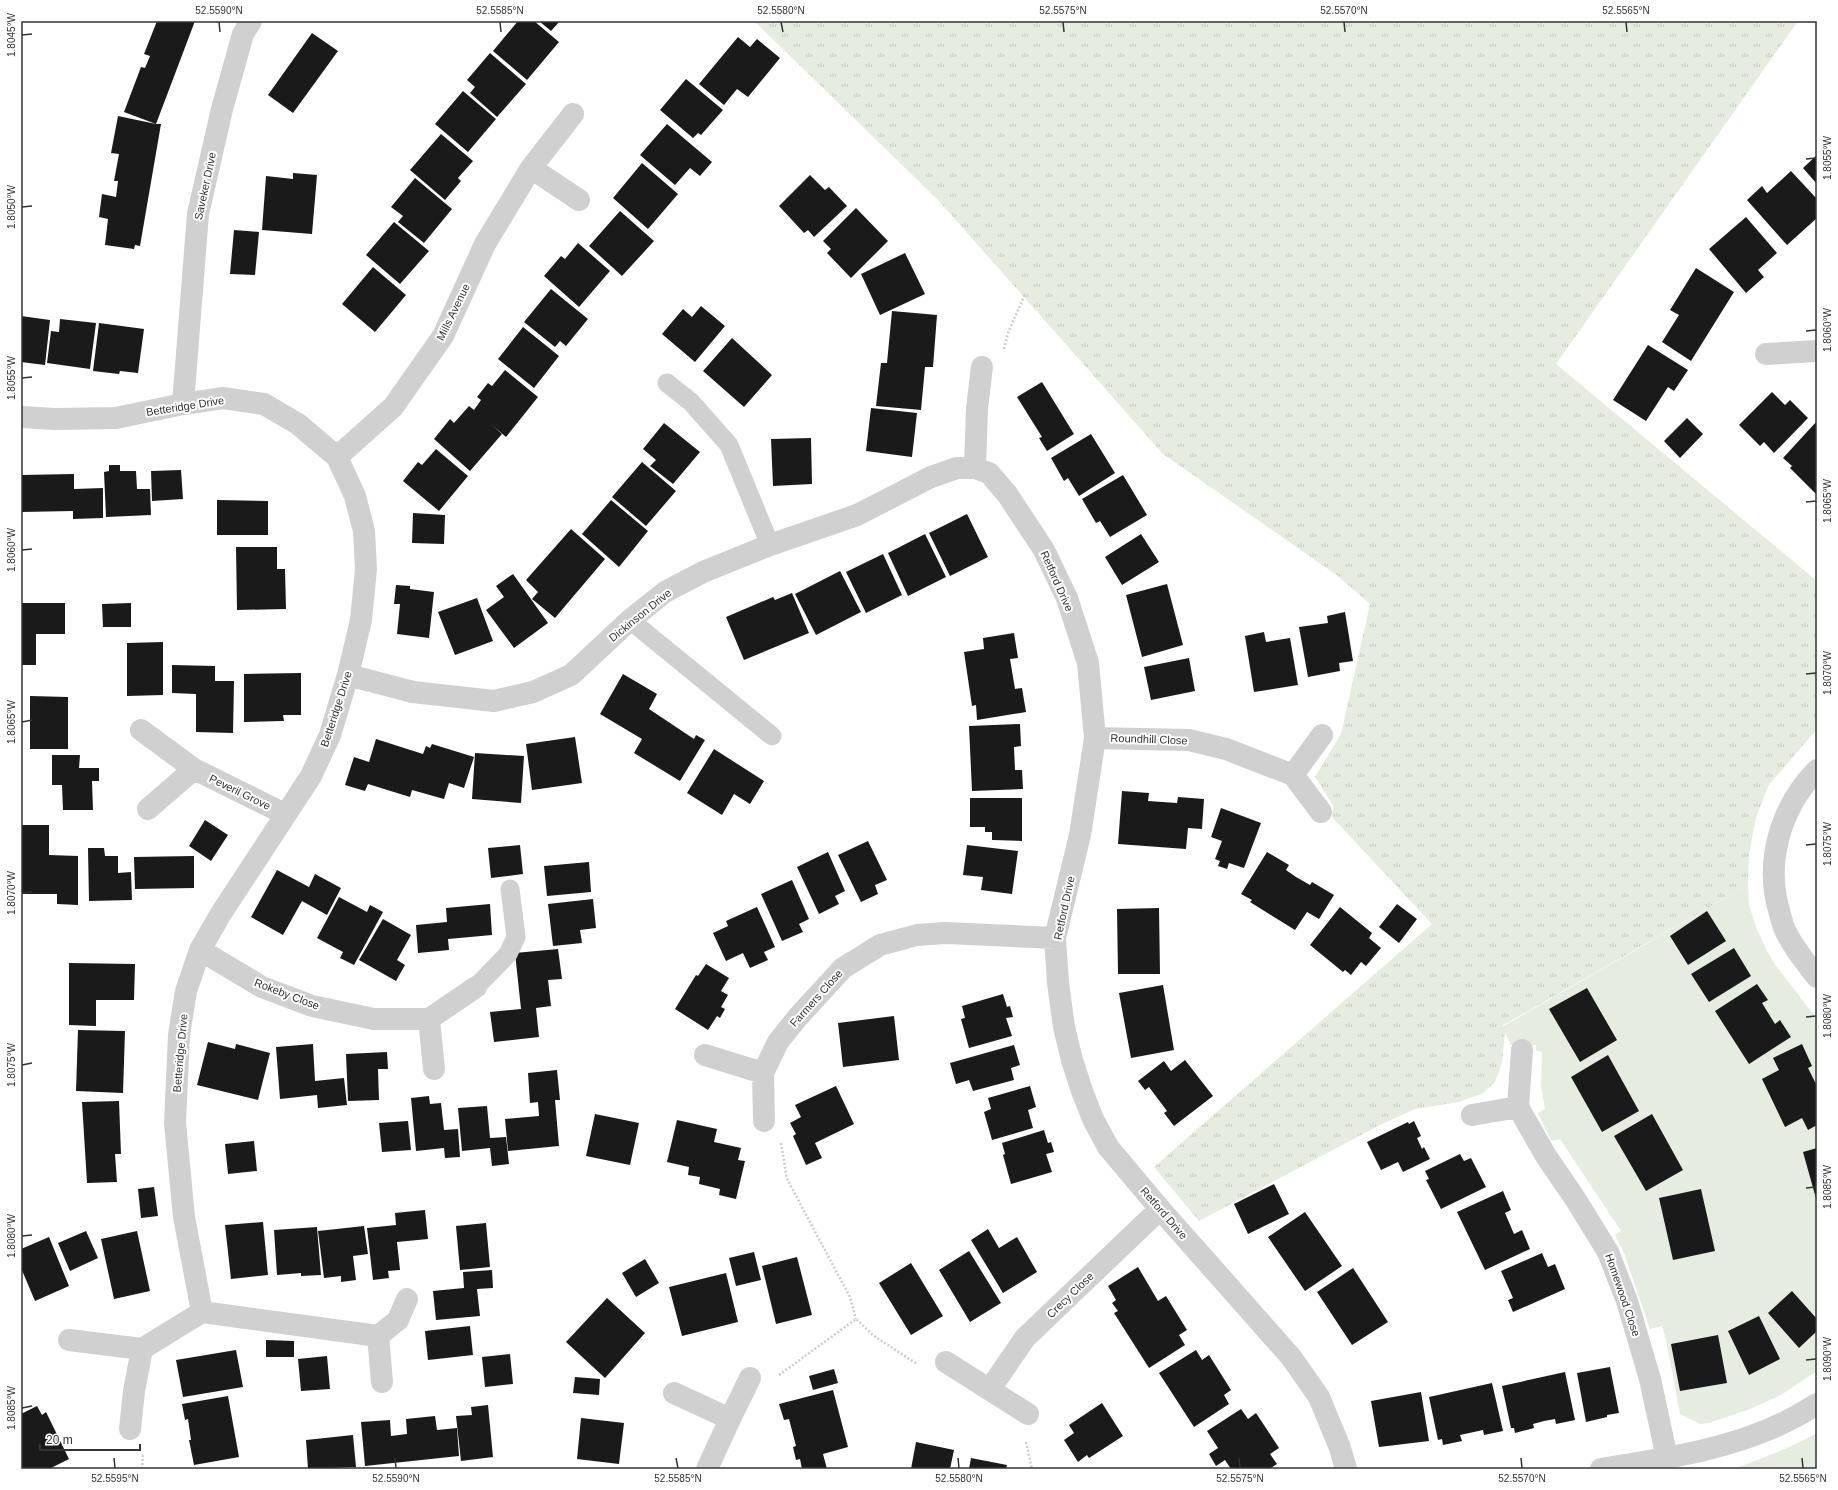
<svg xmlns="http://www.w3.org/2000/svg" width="1838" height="1490" viewBox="0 0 1838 1490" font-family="Arial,sans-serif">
  <defs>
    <pattern id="park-tufts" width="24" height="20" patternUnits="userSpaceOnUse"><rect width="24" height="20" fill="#e6ecdf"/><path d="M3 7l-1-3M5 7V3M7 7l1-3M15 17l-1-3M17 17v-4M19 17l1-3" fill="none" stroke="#c6cbc0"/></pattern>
  </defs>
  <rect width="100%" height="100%" fill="#fff"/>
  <path fill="#e6ecdf" d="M1748 885 1749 905 1756 927 1766 949 1776 966 1817 1019V1371L1781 1395 1750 1409 1709 1423 1700 1424 1680 1414 1666 1340 1662 1326 1650 1329 1624 1253 1615 1235 1621 1231 1560 1139 1551 1141 1538 1113 1545 1109 1541 1087 1542 1052 1536 1051V1045H1511L1502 1027Z
    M1817 1433V1469H1732C1761 1459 1790 1448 1817 1433Z"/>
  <path fill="url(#park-tufts)" d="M754 21H1798L1556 364 1817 581V729L1768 786 1755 821 1749 855 1748 885 1502 1026 1505 1031 1502 1063 1495 1082 1483 1093 1459 1102 1415 1109 1380 1125 1199 1221 1154 1167 1432 924 1332 817 1333 805 1315 777 1341 734 1370 604 1338 576 1163 454 938 200Z"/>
  <path fill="#1a1a1a" d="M157 21H195L156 124H161L140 246 135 245 134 249 105 245 108 219 99 217 102 194 116 197 118 181H114L119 154 111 153 118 116 156 124 124 112 141 67 145 68 150 56 144 54Z
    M518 21H534L559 42 527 80 493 51Z
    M539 21H560L551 31Z
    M312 33 338 51 293 113 268 95Z
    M738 37 750 47 757 39 780 58 748 97 737 89 724 105 699 84Z
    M490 53 526 84 497 117 470 93 475 87 467 80Z
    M686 79 723 110 701 135 698 133 693 138 660 110Z
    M463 91 496 119 468 152 435 124Z
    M667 124 712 162 700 176 690 168 675 185 640 155Z
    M441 134 473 161 458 178 461 181 445 200 410 170Z
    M1817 155V184L1803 168Z
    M642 163 678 194 648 229 613 198Z
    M1791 171 1817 199V218L1787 245 1747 200 1762 186 1767 193Z
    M293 173 317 175 312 234 262 230 266 176 293 179Z
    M810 175 825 190 829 187 847 206 814 237 808 230 804 233 779 206Z
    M415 178 452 209 424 243 398 222 403 216 391 207Z
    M856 208 888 241 851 278 827 253 831 249 823 241Z
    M620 211 654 241 622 276 589 246Z
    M1746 217 1777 253 1758 270 1764 277 1746 293 1709 249Z
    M394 222 429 251 400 284 366 255Z
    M234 230 259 232 255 275 230 274Z
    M578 243 610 271 579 307 544 276 561 256 565 259Z
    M905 253 925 294 880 315 861 274Z
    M373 267 406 295 375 332 342 304Z
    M1696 268 1734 292 1691 361 1662 342 1679 315 1670 310Z
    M551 289 588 319 566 346 560 341 555 347 524 322Z
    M701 306 725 326 695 362 662 334 683 309 692 317Z
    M892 311 937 315 933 367H925L921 410 876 406 881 363H887Z
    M21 316 50 320 45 365 21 362Z
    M60 319 96 323 90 369 47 363 51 331 59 332Z
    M99 323 144 329 138 373 120 371 119 374 93 371Z
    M523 327 559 356 534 388 498 359Z
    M732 338 772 375 744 407 703 371Z
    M1648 345 1688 370 1674 391 1668 387 1646 421 1613 400Z
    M505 370 538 397 506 437 491 424 502 434 470 471 434 439 450 419 454 423 469 406 474 410 481 400 477 397 488 383 492 386Z
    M1042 382 1074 434 1047 451 1039 438 1042 437 1017 397Z
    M1772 392 1785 405 1790 400 1808 418 1774 453 1764 442 1760 446 1739 425Z
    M871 408 917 413 912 457 866 451Z
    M1687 418 1703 434 1680 458 1664 441Z
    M1817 421V492L1816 494 1790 468 1792 466 1783 458Z
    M664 423 700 452 673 484 650 466 656 460 643 449Z
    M1091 434 1115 473 1079 496 1068 478 1064 481 1051 458Z
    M811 438 812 484 773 486 771 439Z
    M436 449 468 476 439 511 403 481 418 462 422 465Z
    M642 462 676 491 646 526 612 497Z
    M109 465H120V471H136L137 489H150L151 515 106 517 104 472 109 471Z
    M181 470 183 499 152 501 151 471Z
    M74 474V489L103 488V518L73 519V511L21 512V475Z
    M1123 475 1147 515 1110 537 1100 521 1096 523 1082 499Z
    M217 500 268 501V535H217Z
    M611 500 648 531 619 567 582 534Z
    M413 513 445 515 444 544 412 543Z
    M967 514 988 557 950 576 929 533Z
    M571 529 605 559 555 618 532 599 538 592 526 580Z
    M925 534 946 577 908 596 888 553Z
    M1141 534 1159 562 1122 585 1105 557Z
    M236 547H277V569H285L286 609 237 610Z
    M883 554 902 595 866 613 846 572Z
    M840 571 861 612 816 635 795 594Z
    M513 574 548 623 514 648 486 610 504 597 496 586Z
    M1167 584 1183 645 1142 657 1126 595Z
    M396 585 410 586V589L434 592 429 638 397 634 400 604H394Z
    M792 593 809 633 744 660 726 617 773 597 775 600Z
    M477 598 493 641 455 655 438 612Z
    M21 603H65V634H36V665H21Z
    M131 603V627H103L102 604Z
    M1345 612 1353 661 1339 663 1340 671 1308 677 1299 627 1328 623 1327 616Z
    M1264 632 1266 642 1290 638 1298 685 1254 692 1245 636Z
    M1014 633 1018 658 1010 659 1015 689 1022 688 1026 712 977 720 976 705 972 706 964 652 984 649 983 638Z
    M163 642V695L127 696V643Z
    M1189 658 1195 691 1151 700 1144 667Z
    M172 665 215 666V681H234L233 733 196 732V694L172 693Z
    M301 673V715H283L284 721 244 722V674Z
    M623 674 657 694 649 709 694 739 696 735 705 740 680 781 634 753 642 739 600 714Z
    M30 696 68 697V749H30Z
    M1020 724 1021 746 1014 747 1015 770H1022L1023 789 972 791 969 726Z
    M575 737 582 783 532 790 526 744Z
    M376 739 423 754 426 746 430 748 432 744 474 757 464 788 449 783 444 799 412 790 410 797 368 784 365 791 345 785 354 757 369 762Z
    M714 749 764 781 750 804 734 794 722 815 687 793Z
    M475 753 524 756 521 803 472 799Z
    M52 755H80L79 768H99V781H92L93 810H63L62 785H52Z
    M1122 791 1149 793 1148 801 1177 803 1178 797 1204 799 1202 829 1188 828 1186 849 1118 844Z
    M970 798H1022V841L992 840V832H985V827H970Z
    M1221 808 1261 823 1244 868 1229 863 1227 869 1218 866 1220 861 1215 859 1222 841 1211 837Z
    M205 820 228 835 211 861 189 846Z
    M21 825H49V855L78 856V905L57 904V894H21Z
    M868 841 887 880 875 885 878 894 861 902 838 855Z
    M520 845 523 874 491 878 488 848Z
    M967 845 1018 851 1012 894 981 890 983 877 963 875Z
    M88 848H104L105 856H118V873L131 872 132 900 89 901Z
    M828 852 845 891 835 896 839 904 819 914 797 867Z
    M1267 852 1289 865 1286 870 1296 877 1310 885 1312 882 1334 895 1319 919 1307 912 1295 930 1250 902 1252 900 1241 894Z
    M194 856V888L135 889 134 857Z
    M589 862 591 892 547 896 544 866Z
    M277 870 309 887 315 874 341 888 327 915 302 901 283 935 251 917Z
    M792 880 809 919 799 924 803 932 782 941 761 894Z
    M339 897 367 912 370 905 383 912 354 965 340 958 343 952 317 938Z
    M593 899 596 928 580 930 582 943 553 946 548 904Z
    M490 904 492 935 448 939 449 950 418 953 416 925 447 922 446 908Z
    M1397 904 1417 919 1399 943 1379 927Z
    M757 907 775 947 764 952 768 960 750 968 743 953 726 961 713 933 728 926 726 921Z
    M1340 907 1372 933 1369 938 1381 948 1366 966 1361 962 1351 975 1345 970 1343 972 1310 945Z
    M1159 908 1160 974H1118L1117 909Z
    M1707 911 1726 941 1688 965 1670 936Z
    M383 919 411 935 397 960 405 965 396 981 359 960Z
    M1734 948 1751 976 1709 1002 1691 974Z
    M558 949 562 979 548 980 551 1006 536 1008 539 1037 494 1042 490 1012 521 1009 515 953Z
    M69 963 135 964 134 1000H96V1026L69 1025Z
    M706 964 729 978 721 991 728 995 721 1007 725 1009 720 1018 717 1016 708 1030 675 1009 696 975 698 976Z
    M1757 984 1768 1000 1762 1003 1775 1024 1780 1020 1791 1037 1749 1064 1715 1011Z
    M1163 985 1174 1050 1131 1058 1119 993Z
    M1587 988 1617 1040 1580 1062 1549 1009Z
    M1003 994 1007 1007 1010 1006 1013 1017 1006 1018 1012 1036 969 1048 961 1019 965 1018 962 1006Z
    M894 1016 899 1060 843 1067 838 1023Z
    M78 1030 125 1031 123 1093 76 1091Z
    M208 1042 235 1049 236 1044 270 1053 258 1100 197 1085Z
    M313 1044 315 1081 344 1078 347 1105 318 1108 317 1095 280 1099 276 1047Z
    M1802 1044 1812 1066 1808 1068 1817 1086V1125L1808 1130 1802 1118 1785 1127 1762 1079 1779 1070 1773 1058Z
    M1014 1045 1020 1065 1011 1068 1014 1080 973 1091 969 1080 956 1084 950 1063Z
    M387 1052 388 1069H378L379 1100 348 1101 346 1054Z
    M1608 1055 1639 1111 1602 1132 1571 1077Z
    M1185 1060 1213 1096 1174 1126 1164 1113 1167 1111 1149 1087 1145 1090 1138 1081 1164 1061 1171 1071Z
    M557 1070 560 1100H555L559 1146 508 1151 505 1119 539 1116 538 1102 530 1103 528 1073Z
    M836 1086 854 1124 815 1143 822 1158 806 1165 793 1136 796 1134 790 1123 801 1117 795 1105Z
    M1030 1086 1036 1107 1028 1110 1033 1128 992 1140 984 1112 991 1109 988 1098Z
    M429 1096 430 1104 441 1103 444 1130 458 1129 460 1157 445 1158 444 1148 416 1151 411 1098Z
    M119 1101 121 1154H115L117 1182 87 1183 82 1102Z
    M487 1106 490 1138 506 1137 509 1164 492 1166 490 1148 462 1151 458 1108Z
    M595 1114 639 1123 630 1165 586 1156Z
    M1652 1114 1683 1170 1646 1191 1614 1136Z
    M677 1120 717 1129 714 1142 741 1148 738 1160 745 1161 736 1199 719 1195 720 1189 699 1184 700 1177 688 1175 689 1167 667 1162Z
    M408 1121 411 1150 382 1152 379 1123Z
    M1414 1121 1421 1136 1417 1138 1422 1149 1424 1147 1430 1159 1403 1172 1398 1162 1381 1170 1367 1142 1408 1122 1409 1124Z
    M1044 1130 1048 1143 1051 1142 1054 1152 1046 1154 1052 1172 1011 1184 1003 1155 1005 1154 1002 1143Z
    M254 1141 257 1171 228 1174 225 1144Z
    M1817 1148V1202L1803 1152Z
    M1460 1154 1464 1161 1471 1158 1486 1187 1441 1209 1426 1180 1429 1179 1425 1171Z
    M1274 1184 1289 1214 1248 1234 1234 1204Z
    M154 1187 158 1216 141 1218 138 1189Z
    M1701 1189 1715 1251 1673 1260 1659 1198Z
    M1503 1191 1511 1210 1505 1213 1514 1234 1522 1230 1530 1249 1485 1270 1457 1212Z
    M425 1210 428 1239 397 1242 400 1270 388 1271 389 1278 373 1280 367 1228 396 1225 395 1213Z
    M1305 1212 1342 1266 1305 1291 1268 1237Z
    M263 1222 268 1275 231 1279 225 1225Z
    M486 1223 490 1267 460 1270 456 1226Z
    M364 1226 368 1254 353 1256 356 1280 341 1282V1276L324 1278 318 1231Z
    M317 1227 321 1275 301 1276V1273L277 1275 274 1230Z
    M988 1229 999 1248 1017 1237 1037 1272 1003 1293 971 1240Z
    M86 1231 98 1258 70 1271 58 1243Z
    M137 1231 150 1291 114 1299 101 1239Z
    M49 1237 69 1286 35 1301 21 1268V1249Z
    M969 1251 1001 1303 970 1322 939 1270Z
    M754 1252 761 1280 736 1286 729 1258Z
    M1542 1253 1548 1267 1555 1264 1565 1289 1513 1312 1508 1300 1513 1298 1501 1271Z
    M797 1257 812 1315 776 1324 762 1266Z
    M645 1259 659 1283 636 1297 622 1273Z
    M911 1263 943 1316 911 1335 879 1283Z
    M1138 1267 1158 1301 1166 1296 1187 1330 1179 1335 1185 1345 1149 1368 1114 1313 1118 1311 1112 1303 1116 1300 1108 1286Z
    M1353 1268 1388 1322 1352 1345 1317 1292Z
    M492 1270 493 1288 477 1289 480 1316 436 1320 433 1291 464 1288 463 1272Z
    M726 1273 738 1322 682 1336 669 1287Z
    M1792 1291 1817 1319V1331L1799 1348 1768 1313Z
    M607 1298 645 1333 605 1378 566 1342Z
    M1759 1316 1780 1359 1749 1375 1728 1331Z
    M470 1326 473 1355 428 1360 425 1331Z
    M1718 1335 1727 1383 1680 1391 1671 1344Z
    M266 1340 294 1341V1357H266Z
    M236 1350 243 1387 183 1397 176 1360Z
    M1196 1350 1202 1360 1209 1355 1231 1390 1224 1395 1229 1404 1194 1427 1159 1373Z
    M510 1354 513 1384 485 1387 482 1357Z
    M327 1356 330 1389 301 1391 298 1359Z
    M1610 1367 1619 1413 1607 1415V1417L1586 1422 1577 1373Z
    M834 1369 838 1383 813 1390 809 1376Z
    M1565 1372 1575 1420 1556 1424 1555 1419 1544 1421 1533 1424 1534 1428 1515 1433 1514 1428H1511L1502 1386Z
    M575 1377 600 1379 599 1395 573 1393Z
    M1492 1383 1503 1431 1484 1435 1483 1430 1460 1435 1462 1441 1443 1445 1442 1439 1438 1440 1429 1397Z
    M833 1390 848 1447 823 1454 827 1469H802L800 1459 796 1460 793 1447 796 1446 789 1419 784 1420 779 1404Z
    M1421 1392 1429 1441 1379 1447 1371 1401Z
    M228 1396 239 1457 194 1465 189 1440H191L188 1419 185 1420 182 1404Z
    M1102 1403 1123 1436 1089 1458 1087 1455 1078 1462 1064 1440 1074 1433 1069 1425Z
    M488 1405 493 1457 461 1461 456 1416 472 1415 471 1407Z
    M37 1406 42 1415 46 1412 69 1459 49 1469H21V1414Z
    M1241 1409 1248 1419 1256 1413 1279 1448 1270 1454 1277 1464 1269 1469H1231L1225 1460 1216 1466 1209 1454 1218 1448 1207 1431Z
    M435 1416 437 1430 457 1428 459 1456 365 1466 361 1422 390 1420 391 1436 407 1434 406 1419Z
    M581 1418 624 1423 619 1464 577 1459Z
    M353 1435 356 1467 308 1469 306 1440Z
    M916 1442 954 1450 950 1469H911Z
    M971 1458 1007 1465 1006 1469H969Z"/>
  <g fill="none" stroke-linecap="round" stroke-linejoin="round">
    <path stroke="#cdcdcd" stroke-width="2.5" stroke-dasharray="2 2" stroke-linecap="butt" d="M1004 349 1008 333 1025 294
      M781 1143 787 1179 850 1297 856 1319
      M779 1375 856 1319 874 1336 917 1364
      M1026 1442 1032 1469
      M142 1469 143 1454"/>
    <path stroke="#d0d0d0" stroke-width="19" d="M667 383 691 402 729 445 770 545
      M630 620 772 736
      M476 987 508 954 516 937 510 889"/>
    <path stroke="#d0d0d0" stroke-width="22" d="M531 168 579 200
      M1766 354 1817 351
      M183 404 198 214 222 109 243 34 251 21
      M21 417 55 419 116 418 183 404 223 398 264 404 298 424 337 457 355 496 364 531 366 569 361 620 348 675 330 735 311 776 220 915 200 950 186 991 179 1035 175 1123 184 1217 202 1312
      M337 457 393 407 443 336 485 244 531 168 573 114
      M975 468 977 408 982 367
      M348 675 413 692 494 701 533 692 571 675 630 620 665 592 703 572 770 545 857 515 931 477 957 468H975L989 473 1007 494 1044 550 1067 598 1088 663 1095 738 1080 835 1055 938 1058 983 1064 1027 1072 1060 1082 1091 1093 1119 1108 1147 1160 1209 1291 1357 1319 1397 1340 1448 1346 1469
      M141 730 194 769 285 814
      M1095 738 1189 740 1226 749 1293 775 1321 812
      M1817 770C1780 808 1764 863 1780 914 1782 921 1783 928 1787 934 1795 950 1806 963 1817 977
      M1293 775 1322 735
      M148 809 194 769
      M200 950 262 987 312 1006 374 1019H429L434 1069
      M429 1019 476 987
      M1522 1050 1518 1107 1546 1156 1576 1200 1608 1252 1627 1301 1650 1379 1667 1458
      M705 1055 763 1073
      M1472 1115 1518 1107
      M764 1121 763 1073 778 1042 798 1017 843 968 880 945 917 935 946 933 1055 938
      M378 1336 382 1382
      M69 1340 142 1349 134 1391 130 1429
      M142 1349 202 1312 378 1336 398 1320 407 1299
      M946 1362 1028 1414
      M990 1389 1025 1338 1160 1209
      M674 1393 730 1419 707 1469
      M730 1419 750 1378
      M1601 1469C1663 1459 1728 1450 1785 1422 1796 1417 1807 1410 1817 1404"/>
  </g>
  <path fill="none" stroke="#333" stroke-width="1.5" d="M219 22 220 32M500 22 501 32M781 22 783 32M1063 22 1064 32M1344 22 1345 32M1626 22 1627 32M22 35 32 34M1806 159 1816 158M22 207 32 206M1806 331 1816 330M22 378 32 377M1806 502 1816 501M22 550 32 549M1806 674 1816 673M22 722 32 720M1806 845 1816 844M22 893 32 892M1806 1017 1816 1016M22 1065 32 1063M1806 1188 1816 1187M22 1236 32 1235M1806 1360 1816 1359M22 1408 32 1406M114 1458 115 1468M395 1458 396 1468M676 1458 678 1468M958 1458 959 1468M1239 1458 1240 1468M1521 1458 1522 1468M1802 1458 1803 1468"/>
  <g text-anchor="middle" stroke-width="4" stroke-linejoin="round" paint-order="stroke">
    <g font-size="11" fill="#333" stroke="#fff">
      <text transform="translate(205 186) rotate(-78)" y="4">Saveker Drive</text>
      <text transform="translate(453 312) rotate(-64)" y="4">Mills Avenue</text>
      <text transform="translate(185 406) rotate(-9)" y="4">Betteridge Drive</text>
      <text transform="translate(1057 581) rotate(66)" y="4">Retford Drive</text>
      <text transform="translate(640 615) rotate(-39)" y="4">Dickinson Drive</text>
      <text transform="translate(336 709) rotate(-72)" y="4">Betteridge Drive</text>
      <text transform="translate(1149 739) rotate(2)" y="4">Roundhill Close</text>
      <text transform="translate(240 792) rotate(26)" y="4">Peveril Grove</text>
      <text transform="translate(1064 908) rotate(-78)" y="4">Retford Drive</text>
      <text transform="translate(287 994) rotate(21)" y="4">Rokeby Close</text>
      <text transform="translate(816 998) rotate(-48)" y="4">Farmers Close</text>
      <text transform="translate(180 1053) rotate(-85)" y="4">Betteridge Drive</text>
      <text transform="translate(1164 1213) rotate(49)" y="4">Retford Drive</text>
      <text transform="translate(1070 1295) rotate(-44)" y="4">Crecy Close</text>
      <text transform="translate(1623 1295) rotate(71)" y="4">Homewood Close</text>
    </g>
  </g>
  <rect width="1838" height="1490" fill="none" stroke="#ffffff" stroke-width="44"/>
  <path d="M40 1444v6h100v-6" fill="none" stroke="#333333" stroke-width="2"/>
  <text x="46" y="1444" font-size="12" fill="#333333" stroke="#ffffff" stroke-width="3" paint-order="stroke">20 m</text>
  <rect x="22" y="22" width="1794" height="1446" fill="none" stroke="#333" stroke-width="1.5"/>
  <g font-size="10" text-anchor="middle" fill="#333">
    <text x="219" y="14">52.5590°N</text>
    <text x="500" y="14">52.5585°N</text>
    <text x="781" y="14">52.5580°N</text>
    <text x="1063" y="14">52.5575°N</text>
    <text x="1344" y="14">52.5570°N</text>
    <text x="1626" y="14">52.5565°N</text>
    <text transform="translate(11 35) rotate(-90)" y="4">1.8045°W</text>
    <text transform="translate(1827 158) rotate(-90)" y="4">1.8055°W</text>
    <text transform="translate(11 207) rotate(-90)" y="4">1.8050°W</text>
    <text transform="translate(1827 330) rotate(-90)" y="4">1.8060°W</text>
    <text transform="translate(11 378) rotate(-90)" y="4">1.8055°W</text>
    <text transform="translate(1827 501) rotate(-90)" y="4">1.8065°W</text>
    <text transform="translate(11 550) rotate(-90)" y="4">1.8060°W</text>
    <text transform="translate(1827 673) rotate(-90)" y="4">1.8070°W</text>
    <text transform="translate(11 722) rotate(-90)" y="4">1.8065°W</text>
    <text transform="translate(1827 844) rotate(-90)" y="4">1.8075°W</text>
    <text transform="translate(11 893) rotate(-90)" y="4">1.8070°W</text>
    <text transform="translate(1827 1016) rotate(-90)" y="4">1.8080°W</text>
    <text transform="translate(11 1065) rotate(-90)" y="4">1.8075°W</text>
    <text transform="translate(1827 1187) rotate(-90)" y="4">1.8085°W</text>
    <text transform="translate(11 1236) rotate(-90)" y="4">1.8080°W</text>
    <text transform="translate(1827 1359) rotate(-90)" y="4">1.8090°W</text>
    <text transform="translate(11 1408) rotate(-90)" y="4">1.8085°W</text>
    <text x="115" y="1482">52.5595°N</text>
    <text x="396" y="1482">52.5590°N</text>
    <text x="678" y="1482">52.5585°N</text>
    <text x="959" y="1482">52.5580°N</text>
    <text x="1240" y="1482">52.5575°N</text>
    <text x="1522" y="1482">52.5570°N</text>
    <text x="1803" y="1482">52.5565°N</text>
  </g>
</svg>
